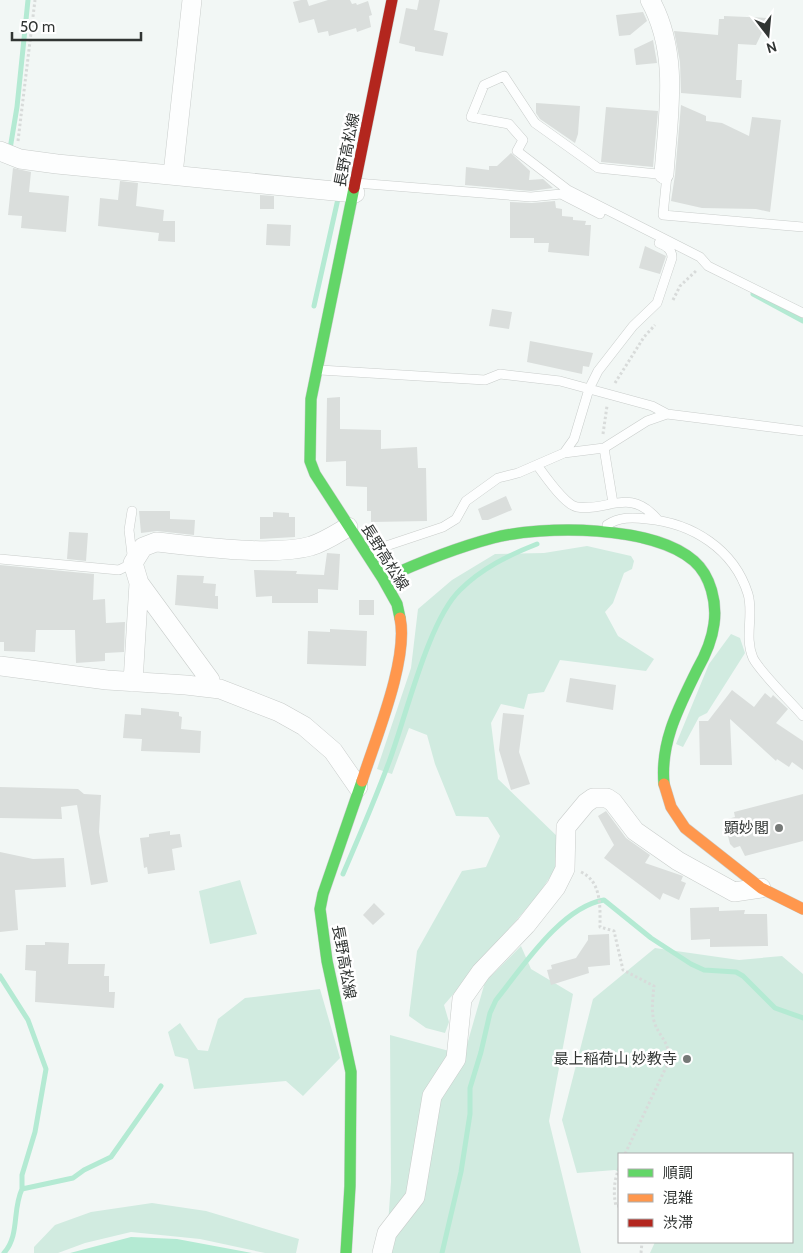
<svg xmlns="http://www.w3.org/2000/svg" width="803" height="1253" viewBox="0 0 803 1253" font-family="Cabin,'Noto Sans JP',sans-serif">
  <rect width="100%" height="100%" fill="#f2f7f5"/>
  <path fill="#d1ebe0" d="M587 546 631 556 634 561 632 569 624 573 613 603 605 612 618 636 654 659 646 671 560 660 544 692 528 694 524 709 501 704 491 723 498 779 560 839 558 865 538 895 444 1005 449 1022 445 1033 426 1028 409 1016 417 951 462 871 486 867 500 836 488 817 456 816 435 764 427 735 409 728 392 774 377 769 411 668 418 609 452 580 495 554 544 553Z
    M731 634 740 638 745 653 707 713 699 717 683 747 676 744 709 664Z
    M240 880 257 934 210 944 199 891Z
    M521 946 531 969 573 994 549 1121 581 1253H386L391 1182 390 1035 464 1055 485 982Z
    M655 948 739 960 782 956 803 974V1253H650L655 1242H792V1154H619V1172L615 1170 577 1173 562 1120 593 999Z
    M320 989 340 1058 303 1096 286 1081 194 1089 188 1059 175 1056 168 1032 180 1023 198 1050 208 1051 218 1019 245 998Z
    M152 1203 206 1211 299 1239 296 1253H265L200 1239 131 1232 85 1243 58 1253H34V1247L55 1225 91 1212Z"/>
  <path fill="#b4ead3" d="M131 1237 177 1239 252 1253H70Z"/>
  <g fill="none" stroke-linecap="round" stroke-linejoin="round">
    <path stroke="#b4ead3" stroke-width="5" d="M10 149 17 107 28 0
      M753 294 803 321
      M314 306 344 172
      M343 874C359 837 375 800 389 762 406 717 428 621 460 590 482 568 509 555 537 544
      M0 976 28 1020 46 1069 35 1132 22 1175V1189
      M4 1253C20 1235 12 1210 22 1189L73 1178 84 1170 111 1157 161 1086
      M442 1253 461 1172 470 1114V1088L481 1052 490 1013 496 1000C522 968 561 907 604 900L651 938 691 964 704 970 736 972 743 976 775 1008 803 1018"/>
  </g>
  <path fill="#dadedc" d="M301 0H307L309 6 328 0H350L352 4 356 3 357 5 368 1 372 15 369 16 371 27 357 32 356 28 329 36 328 31 318 33 314 19 299 23 293 2Z
    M419 0H440L434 30 448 33 443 56 415 51V47L399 43 406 8 417 10Z
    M643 12 647 21 630 35 619 36 616 15Z
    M724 16 769 18 756 45 738 44 736 80H742L741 98 681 93 680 62 674 31 718 35 719 19H724Z
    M653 40 657 63 636 65 634 49Z
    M536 103 580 106 578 134 575 143 540 119 536 113Z
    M681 105 706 116V121L722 123 749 136 752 117 781 120 770 212 756 209 702 208 671 201 675 175Z
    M606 107 658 111 653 167 601 162Z
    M511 153 530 171 529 180 543 179 553 188 531 191 465 185 466 167 489 170V166H497Z
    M13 168 31 172 29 192 69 196 66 232 21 228 22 216 8 215Z
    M120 181 138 183 136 206 164 210 163 221H175V242L158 241 159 233 98 226 100 198 118 200Z
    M260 195 274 196V209H260Z
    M555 201 556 208 562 209V216L573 217V220L586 221 585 225H591L589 256 548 252 549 243H534V238H510V202L532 203Z
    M267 224 291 225 290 246 266 245Z
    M645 246 666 256 660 274 639 268Z
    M492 309 512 312 509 329 489 326Z
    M530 341 593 353 589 367 583 366 582 374 527 362Z
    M340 397V429L381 430V449L417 447 418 468H426L427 521 371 522V511H367V487L346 486V461L326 462 327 398Z
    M506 496 512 510 488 520H482L478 509Z
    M139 511H170V519L195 520 194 535 157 531 141 533Z
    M273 512 289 513V517H295V537L260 539V517H273Z
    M69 532 88 533 86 561 67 559Z
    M327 553 340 554 338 590 318 589V603H272V596L256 597 254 570 297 571 296 574 324 575Z
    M0 565 94 574 93 600 105 599 106 623 125 622 124 652 105 653V661L76 663 75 630H36L35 652 4 651V642H0Z
    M177 575 204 576 203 583 216 584 215 596H218V609L175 605Z
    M359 600H374V615H359Z
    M330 629 367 631 366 666 307 664 308 631 330 632Z
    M570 678 616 685 613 710 566 702Z
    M732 690 754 707 765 693 771 698 773 695 788 709 776 723 803 741V770L792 762 789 767 777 759 776 761 730 719 732 765H700L699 721H708Z
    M141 708 179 712V716L182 717 181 729 201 731 200 753 141 751 142 739 123 738 125 714 141 715Z
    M503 713 524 715 519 752 530 784 511 790 499 750Z
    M0 787 78 789 84 794 101 795 99 832 108 882 91 885 77 805 61 807 62 819 0 818Z
    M803 794V841L745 856 740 846 734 848 730 844 724 820 735 817 734 812Z
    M606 811 626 838 650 855 645 863 683 876 681 881 686 883 679 900 663 893 660 900 604 858 614 845 598 816Z
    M170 831V835L180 834 182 847 172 849 175 870 148 874 147 867 144 868 140 838 149 837V834Z
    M0 852 33 859 64 858 66 887 15 890 18 930 0 932Z
    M374 903 385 914 373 925 363 915Z
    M719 907V911L745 910 744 914H767L768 946 710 947V939L691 940 690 908Z
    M609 934 610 965 588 967 589 973 551 985 547 970 552 969 551 965 576 958 588 940V935Z
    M45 942 69 943 68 964H105L104 976H109V992H115L114 1008 35 1002 36 971 25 970 26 945H45Z"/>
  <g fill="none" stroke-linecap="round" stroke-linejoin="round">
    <g stroke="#c9cdcb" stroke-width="10">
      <path id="lane" d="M356 183 531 197 561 194 600 214
        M803 227 663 215 667 175 598 168 535 123 504 76 484 85 471 117 509 124 523 140 517 151 568 190 700 257 708 266 803 313
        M320 370 485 380 500 374 560 381 652 406 667 414
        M604 448 613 503
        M564 453 574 439 589 389 598 371 633 326 657 303 672 258C672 249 666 246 659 243
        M537 465C545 476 565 505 577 507 608 512 629 486 658 520
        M607 525C619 517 632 517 647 519 692 523 734 549 748 594 754 614 744 637 753 658 760 672 791 702 803 716
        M368 552 443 527 456 519 466 501 498 478 518 473 564 453 604 448 647 421 667 414 803 431
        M0 559 119 570 133 563 129 530 132 511"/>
    </g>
    <g stroke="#c9cdcb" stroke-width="20">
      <path id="street" d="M650 0C680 54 668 115 664 174
        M0 151 20 159 57 164 355 193
        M173 174 192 0
        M0 666 107 680 186 685 220 689 279 712 304 726 333 751 358 787
        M133 682 139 583
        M211 688 210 680 139 583 133 563 143 547 156 542C197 546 272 557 311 546 324 542 336 534 348 527
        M382 1253 387 1233 415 1197 432 1096 456 1059 462 999 481 972 526 925 556 887 565 869 566 827 586 803 593 798H607L613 802 635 831 678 861 734 892 761 888"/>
    </g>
    <g stroke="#c9cdcb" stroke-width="12">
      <path id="fast" d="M354 188 311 399 310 461 315 474 383 579 397 604 400 618
        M383 579C418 563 455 548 493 538 543 525 654 525 694 561 711 576 717 603 714 624 712 640 705 656 697 670 679 707 660 742 664 784
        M346 1253 350 1186 351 1072 327 961 320 909 323 894 362 781"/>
    </g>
    <g stroke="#c9cdcb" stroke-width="12">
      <path id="slow" d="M362 781C375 740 409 659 400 618
        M664 784 671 807 685 828 761 888 803 909"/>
    </g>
    <g stroke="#c9cdcb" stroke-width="12">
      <path id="jam" d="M354 188 392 0"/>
    </g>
    <path stroke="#d8dbda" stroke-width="3" stroke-dasharray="2.5 2.5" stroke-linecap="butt" d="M18 141 35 0
      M673 300 680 286 697 270
      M615 383 644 337 655 325
      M603 434 607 406
      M581 872C602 882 600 907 600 927L614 931 623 970 654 986C653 997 651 1010 654 1021 658 1036 670 1041 669 1061L625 1154
      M619 1168C614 1181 613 1192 616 1206H619
      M641 1253 642 1242"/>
    <use href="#lane" stroke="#fdfefe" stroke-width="9"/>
    <use href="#street" stroke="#fdfefe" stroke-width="19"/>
    <use href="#fast" stroke="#63d668" stroke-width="11"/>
    <use href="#slow" stroke="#ff974d" stroke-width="11"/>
    <use href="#jam" stroke="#b3261e" stroke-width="11"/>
  </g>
  <g fill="#757977" stroke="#fff" stroke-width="2">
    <circle cx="779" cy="828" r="5"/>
    <circle cx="687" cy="1059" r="5"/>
  </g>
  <g text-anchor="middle" stroke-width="5" stroke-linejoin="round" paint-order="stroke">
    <g font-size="15" fill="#313533" stroke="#fff">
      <text transform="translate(347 150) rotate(-79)" y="5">長野高松線</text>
      <text transform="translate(385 557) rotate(58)" y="5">長野高松線</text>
      <text transform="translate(344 962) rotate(80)" y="5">長野高松線</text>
    </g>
    <g font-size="15" fill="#313533" stroke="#fff" text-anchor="end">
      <text x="769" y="833">顕妙閣</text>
      <text x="677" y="1064">最上稲荷山 妙教寺</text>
    </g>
  </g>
  <rect x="618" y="1153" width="175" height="90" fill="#ffffff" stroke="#adaead"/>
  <rect x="628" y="1169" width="25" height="8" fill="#63d668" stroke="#adaead"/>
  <text x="663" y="1178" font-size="15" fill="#313533">順調</text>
  <rect x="628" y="1194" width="25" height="8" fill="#ff974d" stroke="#adaead"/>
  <text x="663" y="1203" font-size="15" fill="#313533">混雑</text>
  <rect x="628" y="1219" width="25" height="8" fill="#b3261e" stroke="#adaead"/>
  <text x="663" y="1228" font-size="15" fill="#313533">渋滞</text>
  <g transform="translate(768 35) rotate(164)" stroke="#ffffff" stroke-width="4" paint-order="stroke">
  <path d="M0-4L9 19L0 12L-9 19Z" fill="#313533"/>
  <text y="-8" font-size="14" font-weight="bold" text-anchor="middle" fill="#313533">N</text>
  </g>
  <path d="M12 32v8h129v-8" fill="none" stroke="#313533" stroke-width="2.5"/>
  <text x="20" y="32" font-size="15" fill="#313533" stroke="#ffffff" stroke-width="4" paint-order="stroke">50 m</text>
</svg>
